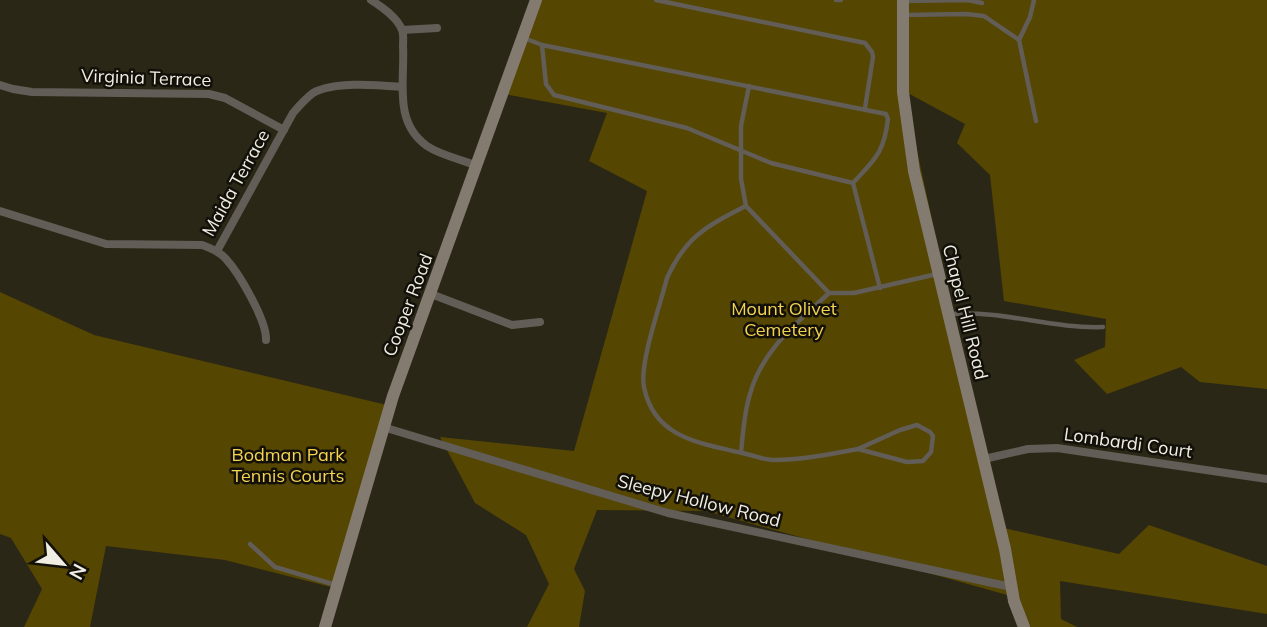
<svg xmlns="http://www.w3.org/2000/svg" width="1267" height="627" viewBox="0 0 1267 627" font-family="Mulish,sans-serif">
  <rect width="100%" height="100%" fill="#2b2717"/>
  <path fill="#554602" d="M538 0H1267V389L1200 382 1181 367 1107 394 1074 360 1105 347 1106 319 1004 301 990 175 957 143 965 124 904 91 999 527 1119 554 1149 525 1267 566V614L1060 581 1061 619 1077 627H1029L1018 598 706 511 597 510 574 569 585 591 579 627H527L549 584 526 535 475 503 440 437 574 451 647 191 589 161 607 113 504 94Z
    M0 292 94 335 391 406 335 588 225 560 106 546 90 627H24L42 589 11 538 0 534Z"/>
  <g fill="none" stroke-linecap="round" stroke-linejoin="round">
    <path stroke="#625d56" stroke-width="4.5" d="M656 0 865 43 872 52 873 57 865 108
      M836 0H841
      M1034 0 1030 17 1019 40 1036 121
      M906 1 968 0 982 3
      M904 15 966 14 984 16 1019 40
      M524 38 542 45 886 114 888 119C884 153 875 159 853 183L880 288
      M542 45 546 84 554 95 687 128 771 163 853 183
      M749 86 741 126V179L746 206 829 293
      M746 206C707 226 686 236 667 278 661 303 639 363 644 387 654 438 700 443 742 453 753 455 763 460 774 460 802 460 830 454 858 449
      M951 314C1002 310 1052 329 1103 327
      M917 425 930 432 933 436 931 452 923 461 907 462 858 449 900 430Z
      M741 453C743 433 744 413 750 394 762 350 797 323 829 293H854L937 274
      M250 544 275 567 336 585"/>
    <path stroke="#625d56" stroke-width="8" d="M371 0C382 7 397 17 402 30 404 34 403 41 403 46 405 81 393 122 427 146 442 156 461 159 477 166
      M402 30 437 28
      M0 85 13 89 32 92 209 94 225 98 284 130
      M0 211 106 244 202 245C211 248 220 252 226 259 239 273 267 321 266 340
      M217 251 293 113C299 106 305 99 313 93 334 81 378 85 402 87
      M431 294 512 325 540 322
      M383 427 668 513 1011 587
      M984 459 1028 449 1057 448 1267 479"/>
    <path stroke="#847b70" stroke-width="12" d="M903 0V92L914 171 1005 549 1014 601 1024 627
      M325 627 393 396 536 0"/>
  </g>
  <g text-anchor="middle" stroke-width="5" stroke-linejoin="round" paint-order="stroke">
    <g font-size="18" fill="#f0ede3" stroke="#121009">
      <text transform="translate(146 78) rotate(2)" y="6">Virginia Terrace</text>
      <text transform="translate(236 183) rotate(-61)" y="6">Maida Terrace</text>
      <text transform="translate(408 305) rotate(-69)" y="6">Cooper Road</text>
      <text transform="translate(965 312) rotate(76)" y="6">Chapel Hill Road</text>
      <text transform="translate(1128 443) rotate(8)" y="6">Lombardi Court</text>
      <text transform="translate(699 501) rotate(14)" y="6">Sleepy Hollow Road</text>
    </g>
    <g font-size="18" fill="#f5d450" stroke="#121009">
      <text x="784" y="315">Mount Olivet<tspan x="784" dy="21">Cemetery</tspan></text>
      <text x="288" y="461">Bodman Park<tspan x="288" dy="21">Tennis Courts</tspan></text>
    </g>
  </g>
  <g transform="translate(63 564) rotate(118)" stroke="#121009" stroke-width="5" paint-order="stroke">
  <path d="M0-5L12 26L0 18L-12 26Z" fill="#f0ede3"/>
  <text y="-10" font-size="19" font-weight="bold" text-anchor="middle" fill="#f0ede3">N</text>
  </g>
</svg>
